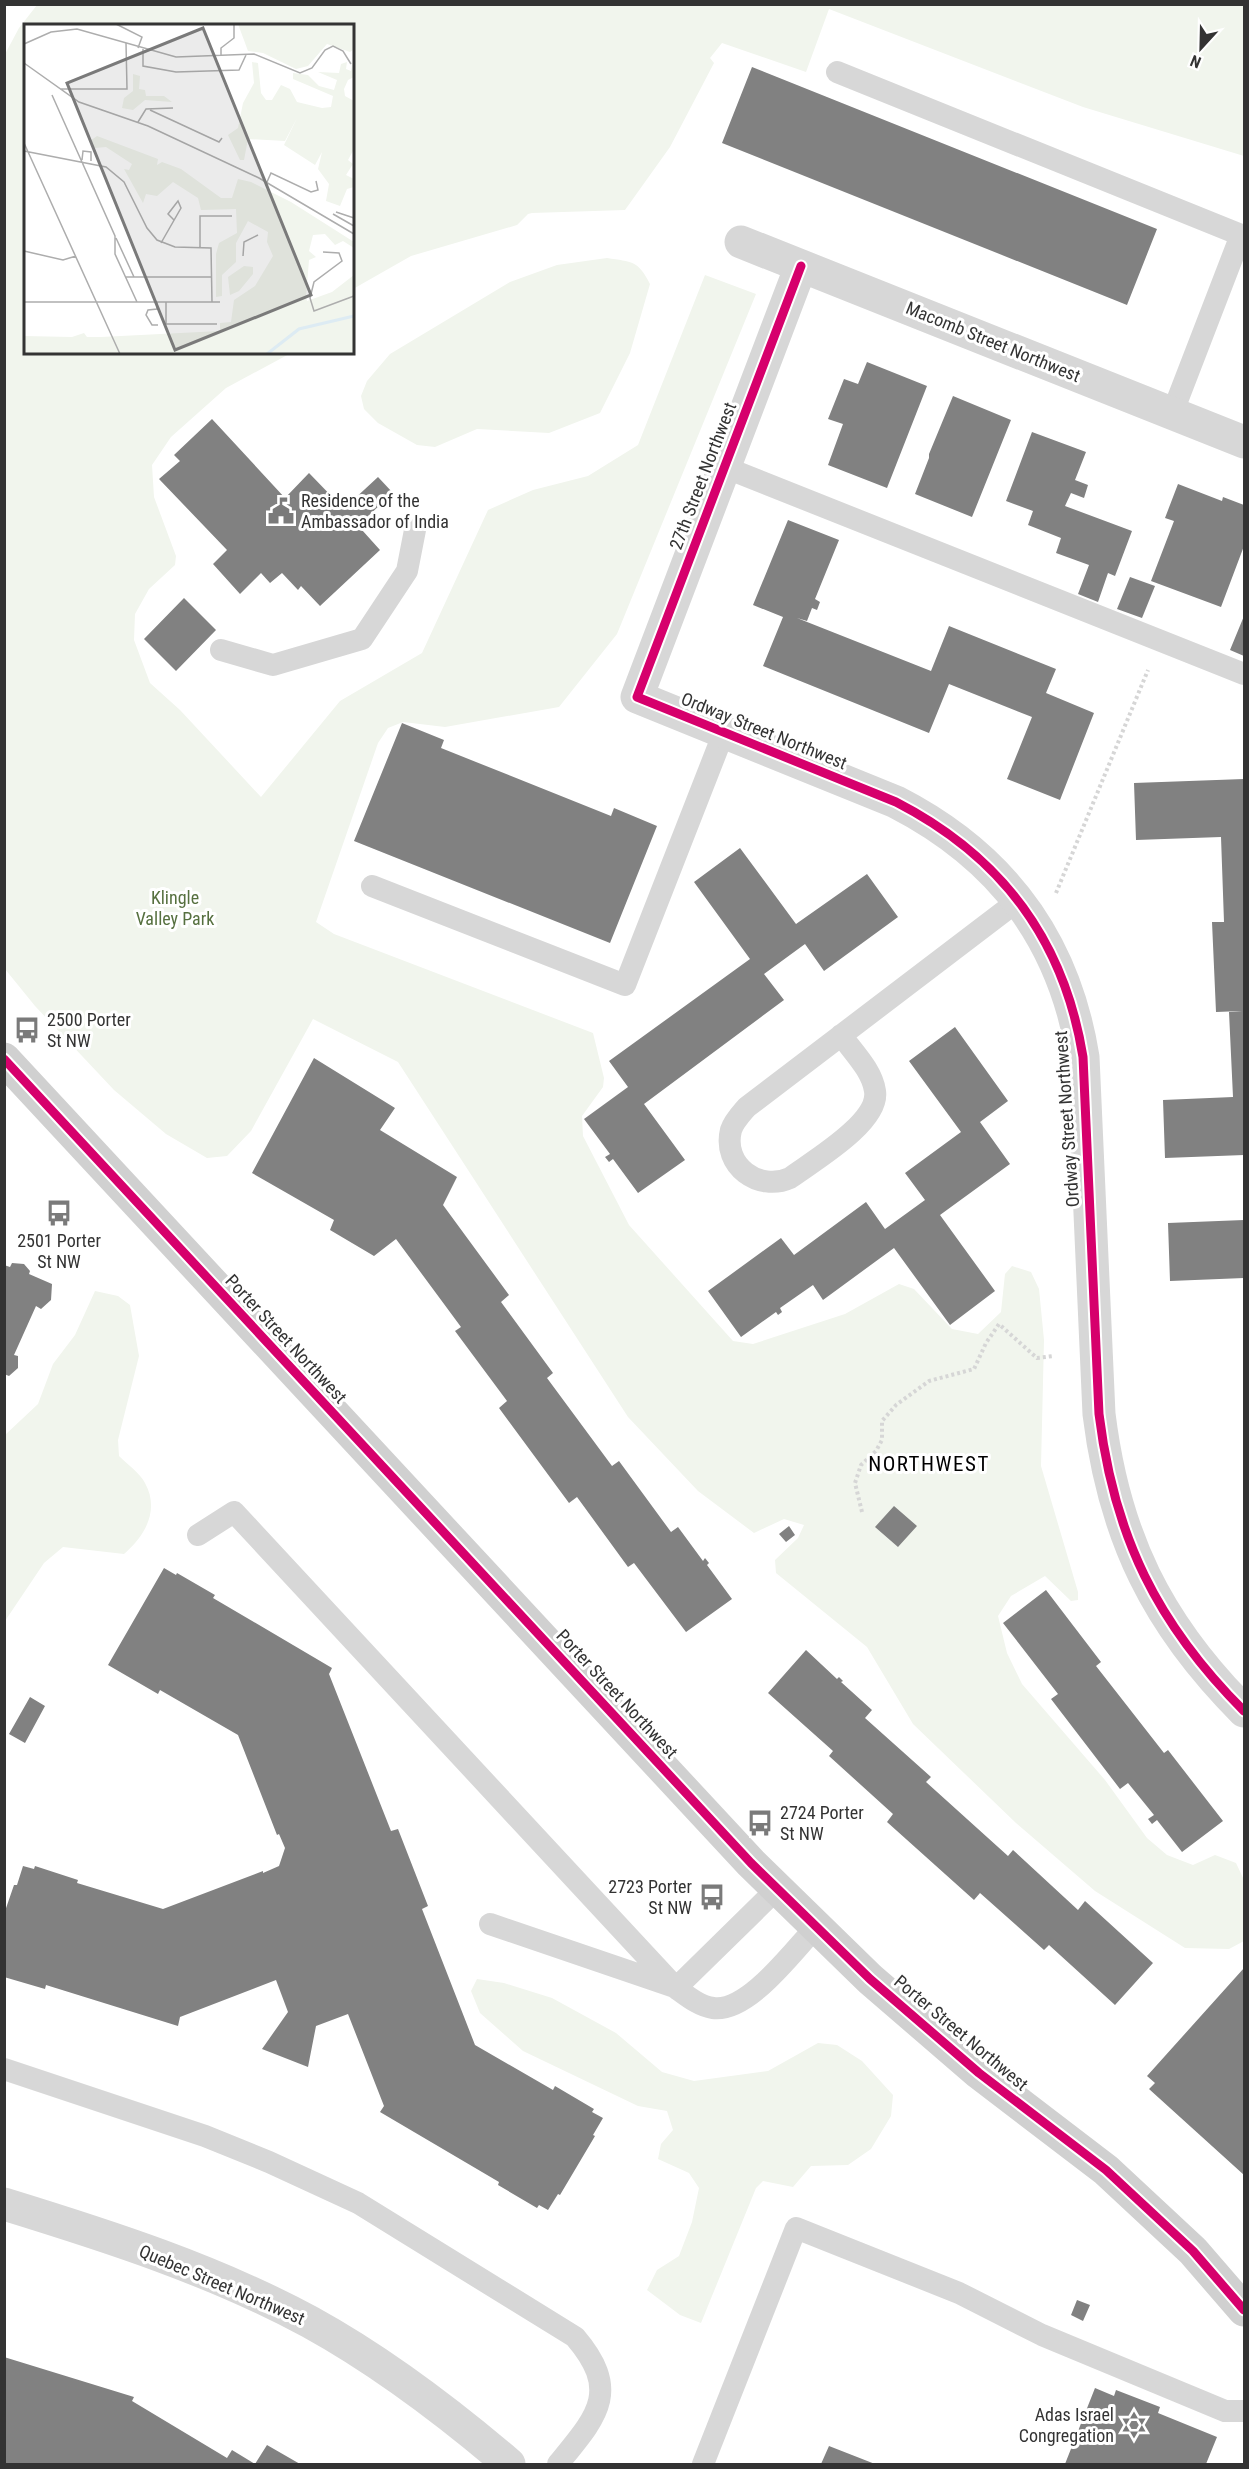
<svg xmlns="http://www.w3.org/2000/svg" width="1249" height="2469" viewBox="0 0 1249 2469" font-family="'Roboto Condensed',sans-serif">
  <rect width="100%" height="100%" fill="#fff"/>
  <path fill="#f1f5ed" d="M37 5H1244V156L1083 107 829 9 806 72 722 43 710 58 714 63 670 147 625 210 532 213 528 214 517 225 411 256 353 289 352 26H26V352L291 353 226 388 171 437 152 465 154 497 176 556 175 565 149 589 135 614 134 640 150 683 180 710 261 797 340 701 422 653 488 510 533 490 588 476 638 445 705 275 756 294 617 634 559 707 445 727 403 722 388 728 378 743 316 922 334 934 593 1033 604 1078 603 1087 582 1116 583 1136 629 1225 733 1341 753 1344 845 1314 899 1284 914 1289 952 1329 978 1334 1001 1312 1005 1274 1012 1266 1031 1272 1039 1289 1044 1340 1041 1466 1078 1592V1600L1071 1601 1045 1576 1011 1596 998 1616 1007 1653 1022 1684 1105 1780 1147 1838 1167 1855 1193 1865 1215 1855 1236 1863 1244 1880V1941L1229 1949 1185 1948 1095 1891 1016 1823 913 1724 867 1647 776 1573 775 1560 798 1538 804 1525 784 1519 754 1533 698 1491 628 1417 398 1062 313 1019 251 1131 227 1156 207 1158 166 1134 114 1090 35 1006 5 969 4 56 19 28Z
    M607 258C632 262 638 260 650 284L630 353 600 413 549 433 477 429 435 447 417 445 378 423 364 409 361 396 367 381 390 354 510 282 557 265Z
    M95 1291 118 1296 130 1305 139 1356 118 1440 119 1456C127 1464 140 1473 145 1483 160 1510 145 1536 124 1554L63 1547 44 1563 5 1621V1435L38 1404 53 1364 75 1335Z
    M477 1979 504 1983 552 1998 616 2033 662 2072 694 2081 768 2071 818 2043 837 2045 862 2061 893 2095 891 2116 871 2149 848 2165 811 2166 793 2187 763 2181 756 2188 701 2323 680 2315 647 2290 657 2270 679 2256 692 2222 699 2188 689 2173 658 2159 661 2144 673 2130 667 2111 638 2106 523 2051 480 2013 471 1991Z"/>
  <path fill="#818181" d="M752 67 1157 229 1127 305 722 143Z
    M867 362 927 386 887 488 828 465 843 424 828 419 844 379 858 384Z
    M953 396 1011 420 972 517 915 494 929 458V454Z
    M212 419 285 498 309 473 340 505 348 498 351 502 378 477 393 493 367 517 371 522 362 530 380 550 320 606 301 586 298 590 282 573 270 583 261 573 240 594 213 564 227 550 159 479 180 461 174 455Z
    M1032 432 1086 452 1075 480 1088 485 1084 498 1071 493 1065 506 1132 531 1115 576 1108 573 1098 602 1078 594 1089 565 1056 553 1061 538 1028 525 1033 511 1006 501Z
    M1178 484 1222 501 1223 497 1244 505V546L1221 607 1151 581 1174 521 1165 518Z
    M788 520 839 540 815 599 820 602 817 610 812 608 807 621 797 618 931 671 949 626 1056 669 1046 693 1094 713 1060 800 1007 779 1032 717 949 684 929 733 763 666 783 617 753 605Z
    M1130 577 1155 586 1142 618 1117 609Z
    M184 598 216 630 176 671 144 639Z
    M1244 616V656L1230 650Z
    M402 723 444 740 441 748 611 816 614 808 657 826 610 943 354 841Z
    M1244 779V1155L1165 1158 1163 1100 1233 1097 1229 1012 1242 1011 1216 1012 1212 922H1224L1221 837 1136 840 1134 783Z
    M740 848 796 924 867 874 898 917 824 971 805 944 764 974 784 1000 644 1104 685 1160 638 1193 613 1159 609 1162 605 1157 610 1154 584 1119 628 1087 609 1061 750 959 694 882Z
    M955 1027 1008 1101 980 1122 1010 1164 940 1215 995 1291 950 1325 894 1248 823 1300 813 1285 780 1308 782 1312 778 1315 776 1312 741 1337 708 1291 781 1238 794 1255 866 1202 885 1229 925 1200 905 1173 961 1132 909 1061Z
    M314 1058 395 1108 380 1130 457 1177 443 1205 509 1295 501 1302 553 1373 547 1378 612 1466 619 1461 671 1532 678 1527 703 1561 705 1558 709 1563 707 1565 732 1599 686 1632 634 1563 628 1567 577 1497 569 1503 499 1408 507 1401 455 1331 461 1327 396 1239 374 1256 330 1230 334 1220 252 1173Z
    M1244 1220V1278L1170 1281 1168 1223Z
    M12 1263 24 1264 30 1271 29 1274 52 1284 51 1300 41 1309 36 1306 14 1355 18 1356V1368L9 1376 4 1374V1265L10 1267Z
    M894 1506 917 1526 898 1547 875 1527Z
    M789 1526 795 1535 786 1542 779 1534Z
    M164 1568 176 1575 177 1573 215 1595 213 1598 332 1668 329 1674 391 1831 398 1829 428 1906 422 1909 475 2045 553 2090 555 2086 594 2109 592 2112 603 2118 593 2135 595 2136 560 2195 558 2194 548 2210 539 2205 537 2208 498 2185 499 2182 380 2112 384 2106 348 2014 316 2026 308 2067 262 2049 288 2012 276 1980 180 2017 178 2026 46 1985 45 1989 4 1977V1914L14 1885H17L23 1866 34 1869 35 1866 78 1880 77 1883 163 1909 263 1871V1873L279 1866 285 1848 279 1834 277 1835 238 1735 160 1690 158 1694 108 1665Z
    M1046 1590 1101 1662 1096 1666 1164 1753 1168 1750 1223 1821 1182 1852 1157 1820 1152 1824 1148 1819 1154 1815 1128 1783 1120 1789 1051 1699 1058 1694 1003 1623Z
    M806 1650 837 1679 839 1677 843 1681 841 1682 872 1710 865 1718 931 1777 926 1782 1008 1856 1013 1850 1078 1910 1085 1901 1153 1963 1115 2005 1049 1945 1044 1950 980 1893 974 1900 887 1822 893 1814 829 1756 833 1751 768 1693Z
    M30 1697 45 1706 25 1743 9 1734Z
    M1244 1968V2175L1149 2089 1155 2083 1147 2076Z
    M1077 2300 1090 2305 1083 2321 1071 2315Z
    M4 2357 134 2397 132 2401 227 2458 232 2450 255 2464 267 2445 300 2464H4Z
    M1095 2388 1114 2396 1116 2390 1160 2407 1158 2413 1217 2437 1206 2464H1065Z
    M829 2446 875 2464H821Z"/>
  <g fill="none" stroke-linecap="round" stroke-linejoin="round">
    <path stroke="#d6d6d6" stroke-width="4" stroke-dasharray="3 3" stroke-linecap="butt" d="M1056 893 1148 670
      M862 1512 855 1483 861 1465 876 1451 882 1440V1421L896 1405 929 1381 974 1369 986 1343 999 1324 1037 1358 1053 1356"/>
    <path stroke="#d7d7d7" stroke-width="22" d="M837 72 1241 235 1172 414
      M724 467 1244 674
      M221 650 273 665 362 639 407 571 415 530
      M372 886 625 985 724 732
      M841 1035C853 1052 872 1070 875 1091 880 1122 813 1161 790 1178 759 1192 722 1166 731 1130 734 1121 741 1114 747 1107L1019 900
      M198 1535 234 1512 676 1988C687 1996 699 2006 713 2008 748 2013 793 1951 816 1927
      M490 1924 672 1986
      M676 1988 777 1889
      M4 2069 205 2136 269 2162 358 2203 575 2337C622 2392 596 2417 558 2464
      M703 2464 796 2228 959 2293 1042 2335 1225 2411H1244"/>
    <path stroke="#d7d7d7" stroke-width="33" d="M741 242 1244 442
      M801 266 637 697 896 802C1001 856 1064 939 1083 1057L1099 1414C1114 1536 1157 1624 1244 1711
      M4 2204C108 2236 214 2270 310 2322 381 2361 448 2412 509 2464"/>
    <path stroke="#d0d0d0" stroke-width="33" d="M4 1059 751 1863 870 1979 979 2073 1106 2170 1193 2251 1244 2310"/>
    <g stroke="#fff" stroke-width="13">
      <path id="cycleway" d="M801 266 637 697 896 802C1001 856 1064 939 1083 1057L1099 1414C1114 1536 1157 1624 1244 1711
        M4 1059 751 1863 870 1979 979 2073 1106 2170 1193 2251 1244 2310"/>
    </g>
    <use href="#cycleway" stroke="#d6006c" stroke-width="9"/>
  </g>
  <defs>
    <g id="civic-bare" transform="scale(2.07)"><path d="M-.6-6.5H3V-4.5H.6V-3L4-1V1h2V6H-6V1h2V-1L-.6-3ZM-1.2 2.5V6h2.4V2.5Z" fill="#7a7a7a" stroke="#fff" stroke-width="2.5" paint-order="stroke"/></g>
    <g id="bus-bare" transform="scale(2.07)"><path d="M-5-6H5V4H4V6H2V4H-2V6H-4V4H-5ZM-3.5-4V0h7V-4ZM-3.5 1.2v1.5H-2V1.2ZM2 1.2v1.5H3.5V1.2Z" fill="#7a7a7a" stroke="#fff" stroke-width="2.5" paint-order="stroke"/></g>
    <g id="synagogue-bare" transform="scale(2.07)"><path d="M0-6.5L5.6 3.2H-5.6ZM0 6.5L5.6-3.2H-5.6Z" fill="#7a7a7a" stroke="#fff" stroke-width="2.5" paint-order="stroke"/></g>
  </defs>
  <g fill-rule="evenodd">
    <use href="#civic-bare" x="281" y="511"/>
    <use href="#bus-bare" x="27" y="1030"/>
    <use href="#bus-bare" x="59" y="1213"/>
    <use href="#bus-bare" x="760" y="1823"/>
    <use href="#bus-bare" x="712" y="1897"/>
    <use href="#synagogue-bare" x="1134" y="2425"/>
  </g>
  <g text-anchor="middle" stroke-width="6" stroke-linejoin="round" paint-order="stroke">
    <g font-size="18" fill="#333" stroke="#fff">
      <text transform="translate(993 342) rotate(22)" y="6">Macomb Street Northwest</text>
      <text transform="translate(703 476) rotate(-69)" y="6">27th Street Northwest</text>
      <text transform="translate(764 731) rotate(22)" y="6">Ordway Street Northwest</text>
      <text transform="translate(1067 1119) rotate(-94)" y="6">Ordway Street Northwest</text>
      <text transform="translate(286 1339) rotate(47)" y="6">Porter Street Northwest</text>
      <text transform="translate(617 1694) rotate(47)" y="6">Porter Street Northwest</text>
      <text transform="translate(961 2033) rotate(40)" y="6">Porter Street Northwest</text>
      <text transform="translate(222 2285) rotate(23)" y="6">Quebec Street Northwest</text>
    </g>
    <g font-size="18" fill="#333" stroke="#fff" text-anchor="start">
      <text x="301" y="507">Residence of the<tspan x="301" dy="21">Ambassador of India</tspan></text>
      <text x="47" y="1026">2500 Porter<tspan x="47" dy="21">St NW</tspan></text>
      <text x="59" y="1247" text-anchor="middle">2501 Porter<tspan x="59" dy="21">St NW</tspan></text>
      <text x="780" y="1819">2724 Porter<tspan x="780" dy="21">St NW</tspan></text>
      <text x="692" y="1893" text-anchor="end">2723 Porter<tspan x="692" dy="21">St NW</tspan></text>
      <text x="1114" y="2421" text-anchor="end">Adas Israel<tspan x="1114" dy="21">Congregation</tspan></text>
    </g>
    <g font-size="18" fill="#56703f" stroke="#fff">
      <text x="175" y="904">Klingle<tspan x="175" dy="21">Valley Park</tspan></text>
    </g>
    <g font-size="21" letter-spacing="1.5" fill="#000" stroke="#fff">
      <text x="929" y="1471">NORTHWEST</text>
    </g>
  </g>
  <g transform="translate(24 24)">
    <rect width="330" height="330" fill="#fff"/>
    <path d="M214 0H330V25L326 28 303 20 284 42 272 45 239 29 224 27ZM330 31V53L324 56 320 65 321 72 330 77V125L324 136 329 140 322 151 330 155V163L323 165 316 182 302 177 305 160 294 145 298 128 291 141 260 121 273 94 261 117 224 115 220 136H216L204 111 214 104 219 79 230 59 228 38 234 39 237 69 242 76H248L257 61 266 65 273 78 298 84 307 83 309 72 269 55V49L284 51 295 62 310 66 313 56 294 48 315 49 317 40 323 38 322 45 327 47ZM109 50 116 52 115 65 121 66 122 72H140L148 78 121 76 109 86 98 84 100 74 109 67ZM73 112 134 135 133 141 138 138 157 145 197 174H208L214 155 227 158 267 178 330 218V224L319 217 311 221 301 210 289 211 285 227 292 233 285 236 282 273 283 277 308 268 330 251V330H0V312L48 313 60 309 63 313H77L196 307V299L207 298 210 276 231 262 249 232 243 218 244 208 224 197 212 219V238L198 251V272L192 273V230L195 219 213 209 212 185 177 186 174 174 149 158 133 172 122 170 119 179 100 145 105 146 108 140 82 123 71 124 66 117ZM220 242 229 243V250L215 267 206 271 204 253Z" fill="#f1f5ed"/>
    <path fill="none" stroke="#ddebf3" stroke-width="3" d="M243 330 275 305 330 292"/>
    <path fill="none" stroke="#adadad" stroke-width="1.5" d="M92 0 118 13 114 24M0 20 27 8 53 5 152 33 230 30 276 49 288 44 301 26 309 22 319 27 327 40M119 25V42L152 48 215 46 222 31M197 32V24L210 14V0M0 39 55 78 124 102 235 154 330 210M36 65H103L102 19M28 71 91 212V230L113 278M126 86 195 118 198 114M114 98 122 85 149 84M0 119 96 330M0 127 82 143 100 158 123 204 133 216 151 223 187 224 188 278M58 136 59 127 67 128V137M243 158 247 149 287 168 294 166 292 157M312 188 330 194M309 190 330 202M92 214 110 253M137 219 157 184 154 177 144 190 150 196M176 224V192H208M0 227 39 236 52 232M299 228 315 229 318 237 290 258 286 274 290 287 330 272M219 232 220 218 234 211M102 253H188M0 278H196M133 278V285L124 286 122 291 128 301H134M142 278V300H193"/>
    <path fill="#7a7a7a" fill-opacity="0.15" stroke="#7a7a7a" stroke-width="3" d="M179 4 287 271 151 326 43 59Z"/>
    <rect width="330" height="330" fill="none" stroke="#333" stroke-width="3"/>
  </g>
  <rect width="1249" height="2469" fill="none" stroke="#333333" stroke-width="12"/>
  <g transform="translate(1201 48) rotate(202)" stroke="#ffffff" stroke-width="4.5" paint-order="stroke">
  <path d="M0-4.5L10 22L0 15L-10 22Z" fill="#333333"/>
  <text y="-9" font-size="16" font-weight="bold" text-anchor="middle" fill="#333333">N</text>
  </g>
</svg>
